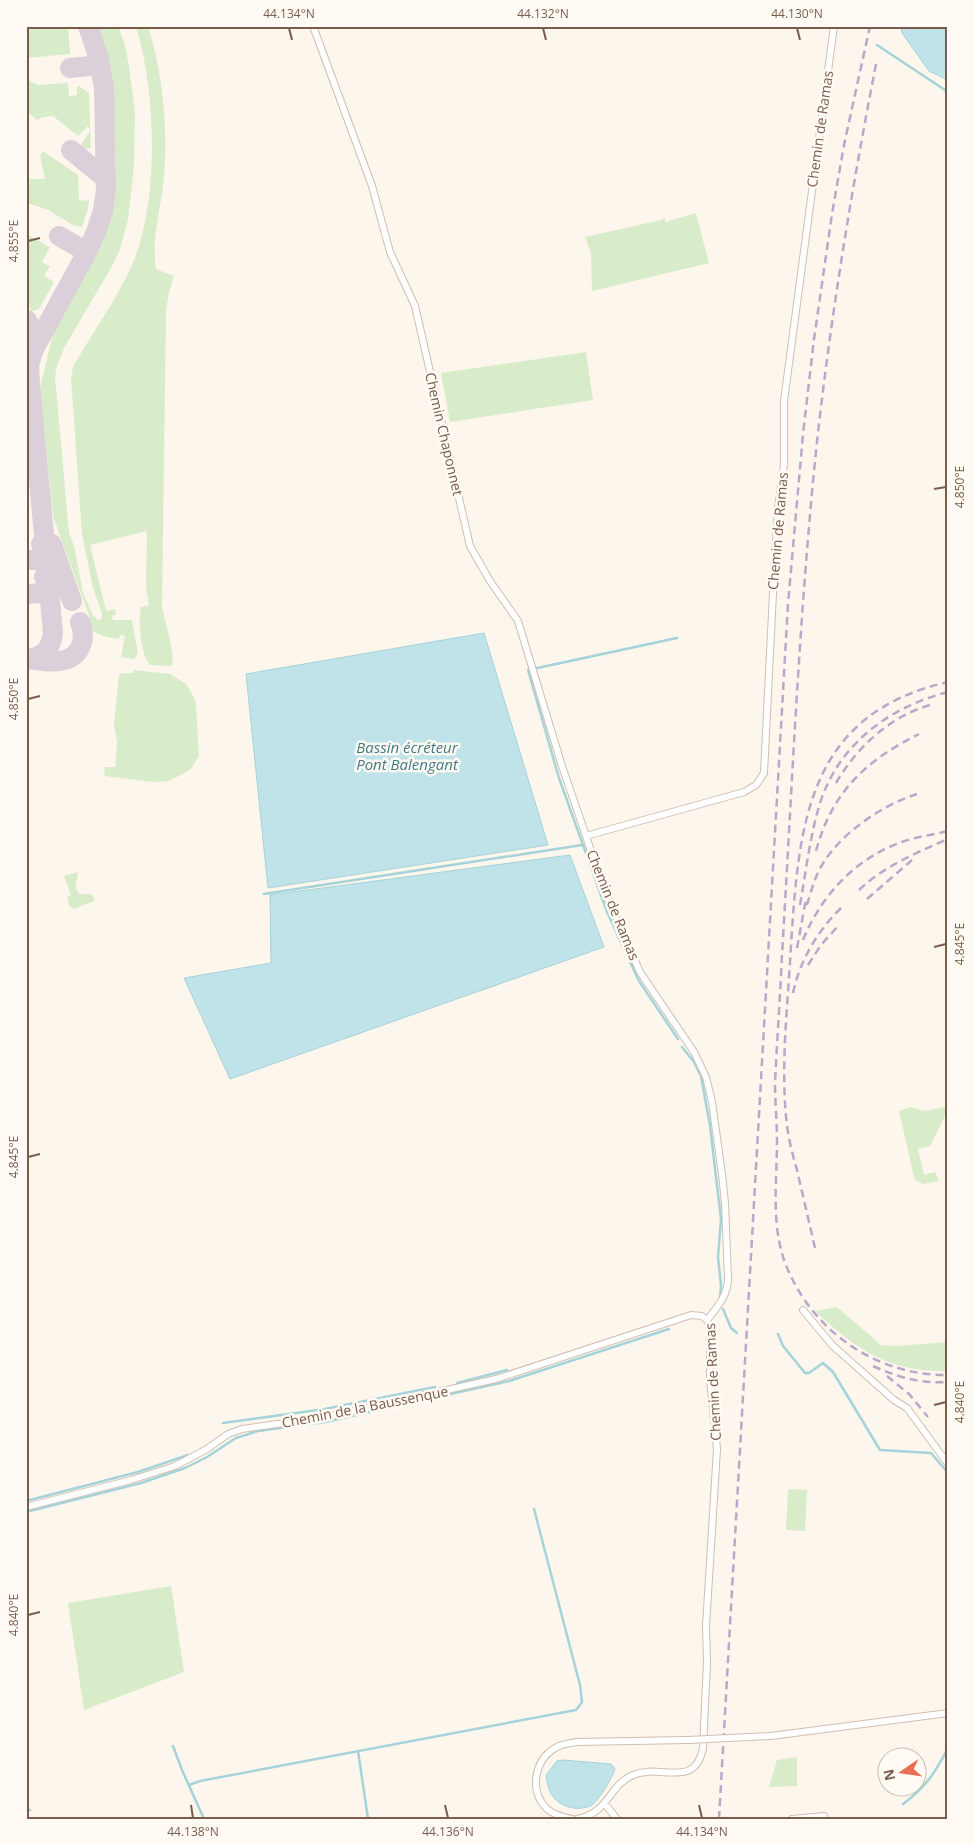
<svg xmlns="http://www.w3.org/2000/svg" width="974" height="1845" viewBox="0 0 974 1845" font-family="'Open Sans',sans-serif">
  <rect width="100%" height="100%" fill="#fdf6ec"/>
  <path fill="#d8ecc9" d="M26 26H68L70 54 26 58Z
    M98 26H118L125 45 129 66 135 112 134 166 128 220 119 252 111 268 64 348 57 366 55 377 69 533 74 546 83 593 93 615 98 620 101 619 102 613 93 588 82 534 71 378 73 367C92 333 116 301 132 265 160 200 156 93 136 26H148C163 74 168 128 164 178 161 209 151 239 156 269L174 276 169 292 166 311 162 606C164 620 177 657 171 666L151 665C140 656 138 621 141 607L149 605 146 586 147 531 90 545 106 611 115 609 116 614 112 616 113 620H132L138 653 134 659 121 657 125 636 120 635 119 639 102 636V635C93 634 90 627 87 619L90 618 53 516 40 388 53 333 99 250 107 228 113 205 116 172 112 78 109 59Z
    M26 63 30 81 39 85 68 83 69 96 77 95V87L79 86 89 93 91 148 86 149 81 145 90 131 88 126 78 136 53 116 43 117 37 120 26 111Z
    M43 151 78 175 79 201 89 200 88 209 82 227C70 226 63 218 53 213 46 208 34 205 26 203V176L28 179H45L40 155Z
    M696 213 709 263 592 291 591 253 585 237 661 220 664 217 666 222Z
    M26 234 50 247 42 262 50 266 44 276 54 282 39 309 32 311 26 302Z
    M586 352 593 400 450 422 441 373Z
    M133 670 170 674 186 684 195 699 196 706 199 756 190 770 169 781 154 782 104 776 105 767H115L117 742 114 725 119 675 122 673H134Z
    M78 872C78 881 72 886 80 894H91L94 898V901L74 909 69 906 67 897 71 895 64 876Z
    M910 1107 925 1111 944 1107 948 1110 930 1146 918 1149 924 1175 935 1172 939 1181 924 1184 916 1181 914 1177 899 1111Z
    M837 1307 881 1345 894 1346 948 1342V1371C890 1373 855 1349 815 1311Z
    M788 1489 807 1490 805 1531 786 1530Z
    M171 1586 184 1672 84 1710 68 1603Z
    M797 1757V1786L769 1787 777 1760Z"/>
  <path fill="#bfe3e8" stroke="#a5d3da" d="M901 26H948V80L929 71 902 33Z
    M484 633 548 845 268 888 246 674Z
    M570 855 604 947 230 1079 184 978 271 963 270 895Z
    M563 1760 611 1764 615 1769C612 1778 600 1799 592 1805 587 1808 578 1809 573 1808 554 1804 548 1793 546 1775L557 1761Z"/>
  <g fill="none" stroke-linecap="round" stroke-linejoin="round">
    <path stroke="#a5d3da" stroke-width="2.5" d="M877 45 948 92
      M677 638 528 670 559 778 607 912 639 981 678 1039
      M264 894 582 845
      M682 1047 694 1062 701 1076 710 1126 721 1219 718 1257 721 1285 720 1299
      M723 1309 731 1328 737 1333
      M778 1334 783 1346 805 1373H809L823 1363 833 1372 880 1450 931 1453 948 1473
      M457 1383 507 1370
      M223 1423 325 1409 435 1387
      M26 1501 138 1472 188 1455
      M26 1512 141 1483 185 1468 207 1457 236 1438 258 1431 325 1422 509 1381 669 1329
      M173 1746 182 1770 204 1819
      M358 1751 368 1819
      M189 1785 200 1781 576 1710 582 1702 580 1685 534 1509
      M903 1804C926 1787 935 1773 948 1748
      M26 1811 30 1810"/>
    <path stroke="#dbcfda" stroke-width="20" d="M70 68 100 65
      M71 150 106 179
      M59 236 87 252
      M26 319C31 326 38 336 26 341
      M52 544 72 601
      M26 560H37L43 557 45 550 41 544
      M26 594 41 593 46 590 48 584 44 577
      M26 659C43 658 51 649 53 633L30 383 29 366 33 351 87 252 96 232 103 211 106 189 104 88 99 59 88 26
      M28 659C38 660 50 663 60 661 81 658 87 639 80 622"/>
    <g stroke="#d1beb0" stroke-width="8">
      <path id="minor" d="M313 26 372 186 390 252 415 306 470 546 490 581 518 621 562 766 586 836
        M803 1310 832 1345 894 1400 907 1408 948 1464
        M707 1320C718 1306 727 1297 728 1279L725 1203 722 1174 712 1102 706 1077 694 1052 640 972 602 885 586 836 744 792 756 785 764 773 773 593 778 508 784 464V401L834 26
        M26 1507 131 1480 175 1466 207 1449 228 1434 242 1429 326 1417 496 1379 691 1315 702 1316 707 1320 710 1327V1380L717 1449 706 1626 707 1663 703 1748C695 1790 660 1763 633 1775 609 1785 609 1813 577 1819
        M771 1736 948 1713
        M604 1803 617 1819
        M572 1819C563 1817 554 1815 547 1809 529 1791 534 1761 555 1748 561 1744 570 1743 577 1742L688 1740
        M792 1819 824 1816"/>
    </g>
    <use href="#minor" stroke="#fff" stroke-width="6"/>
    <path stroke="#b9a8c9" stroke-width="2.5" stroke-dasharray="8 5" stroke-linecap="butt" d="M876 64C851 193 830 321 816 451 799 619 792 787 782 955 780 998 777 1041 775 1083 775 1102 777 1121 777 1140 777 1181 771 1220 784 1260 809 1329 875 1376 948 1375
      M836 783C857 747 889 717 930 705
      M816 851C832 792 865 761 919 734
      M859 890C884 866 916 853 948 839
      M867 899 912 860
      M800 905C806 871 810 836 820 803 839 744 889 707 948 692
      M807 905C811 891 815 877 822 865 841 833 882 805 917 794
      M803 940C821 896 854 860 899 843 914 837 932 835 948 831
      M797 948 806 899
      M808 965 821 945 838 926
      M793 993C800 960 818 930 842 907
      M815 1248C809 1222 803 1196 797 1170 793 1156 789 1141 787 1126 780 1066 788 1005 791 945 799 824 807 714 948 682
      M873 1366C897 1377 921 1384 948 1382
      M887 1376 909 1394 928 1417
      M719 1819 788 604 803 434 814 339 832 214 844 145 870 26"/>
    <g stroke="#d1beb0" stroke-width="8" stroke-linecap="butt">
      <path id="minor-bridge" d="M688 1740 771 1736"/>
    </g>
    <use href="#minor-bridge" stroke="#fff" stroke-width="6"/>
  </g>
  <path fill="none" stroke="#7a5c4d" stroke-width="2" d="M289 28 292 40M543 28 546 40M797 28 800 40M28 241 40 238M934 489 946 487M28 699 40 696M934 947 946 944M28 1157 40 1154M934 1405 946 1402M28 1615 40 1612M191 1805 193 1818M445 1805 448 1818M699 1805 702 1818"/>
  <g text-anchor="middle" stroke-width="5" stroke-linejoin="round" paint-order="stroke">
    <g font-size="14" fill="#7a5c4d" stroke="#fffaf3">
      <text transform="translate(820 129) rotate(-82)" y="5">Chemin de Ramas</text>
      <text transform="translate(444 434) rotate(77)" y="5">Chemin Chaponnet</text>
      <text transform="translate(778 531) rotate(-85)" y="5">Chemin de Ramas</text>
      <text transform="translate(613 905) rotate(68)" y="5">Chemin de Ramas</text>
      <text transform="translate(713 1382) rotate(-93)" y="5">Chemin de Ramas</text>
      <text transform="translate(365 1407) rotate(-11)" y="5">Chemin de la Baussenque</text>
    </g>
    <g font-size="15" font-style="italic" fill="#437c86" stroke="#fffaf3">
      <text x="407" y="753">Bassin écréteur<tspan x="407" dy="17">Pont Balengant</tspan></text>
    </g>
  </g>
  <rect width="974" height="1845" fill="none" stroke="#fffaf3" stroke-width="55"/>
  <g transform="translate(902 1772) rotate(257)"><circle r="24" fill="#fffaf3" stroke="#cabbb1"/>
  <path d="M0-4L9 19L0 12L-9 19Z" fill="#e76f51"/>
  <text y="-8" font-size="14" font-weight="bold" text-anchor="middle" fill="#7a5c4d">N</text>
  </g>
  <rect x="28" y="28" width="918" height="1790" fill="none" stroke="#7a5c4d" stroke-width="2"/>
  <g font-size="12" text-anchor="middle" fill="#7a5c4d">
    <text x="289" y="18">44.134°N</text>
    <text x="543" y="18">44.132°N</text>
    <text x="797" y="18">44.130°N</text>
    <text transform="translate(14 241) rotate(-90)" y="4">4.855°E</text>
    <text transform="translate(960 487) rotate(-90)" y="4">4.850°E</text>
    <text transform="translate(14 699) rotate(-90)" y="4">4.850°E</text>
    <text transform="translate(960 944) rotate(-90)" y="4">4.845°E</text>
    <text transform="translate(14 1157) rotate(-90)" y="4">4.845°E</text>
    <text transform="translate(960 1402) rotate(-90)" y="4">4.840°E</text>
    <text transform="translate(14 1615) rotate(-90)" y="4">4.840°E</text>
    <text x="193" y="1836">44.138°N</text>
    <text x="448" y="1836">44.136°N</text>
    <text x="702" y="1836">44.134°N</text>
  </g>
</svg>
